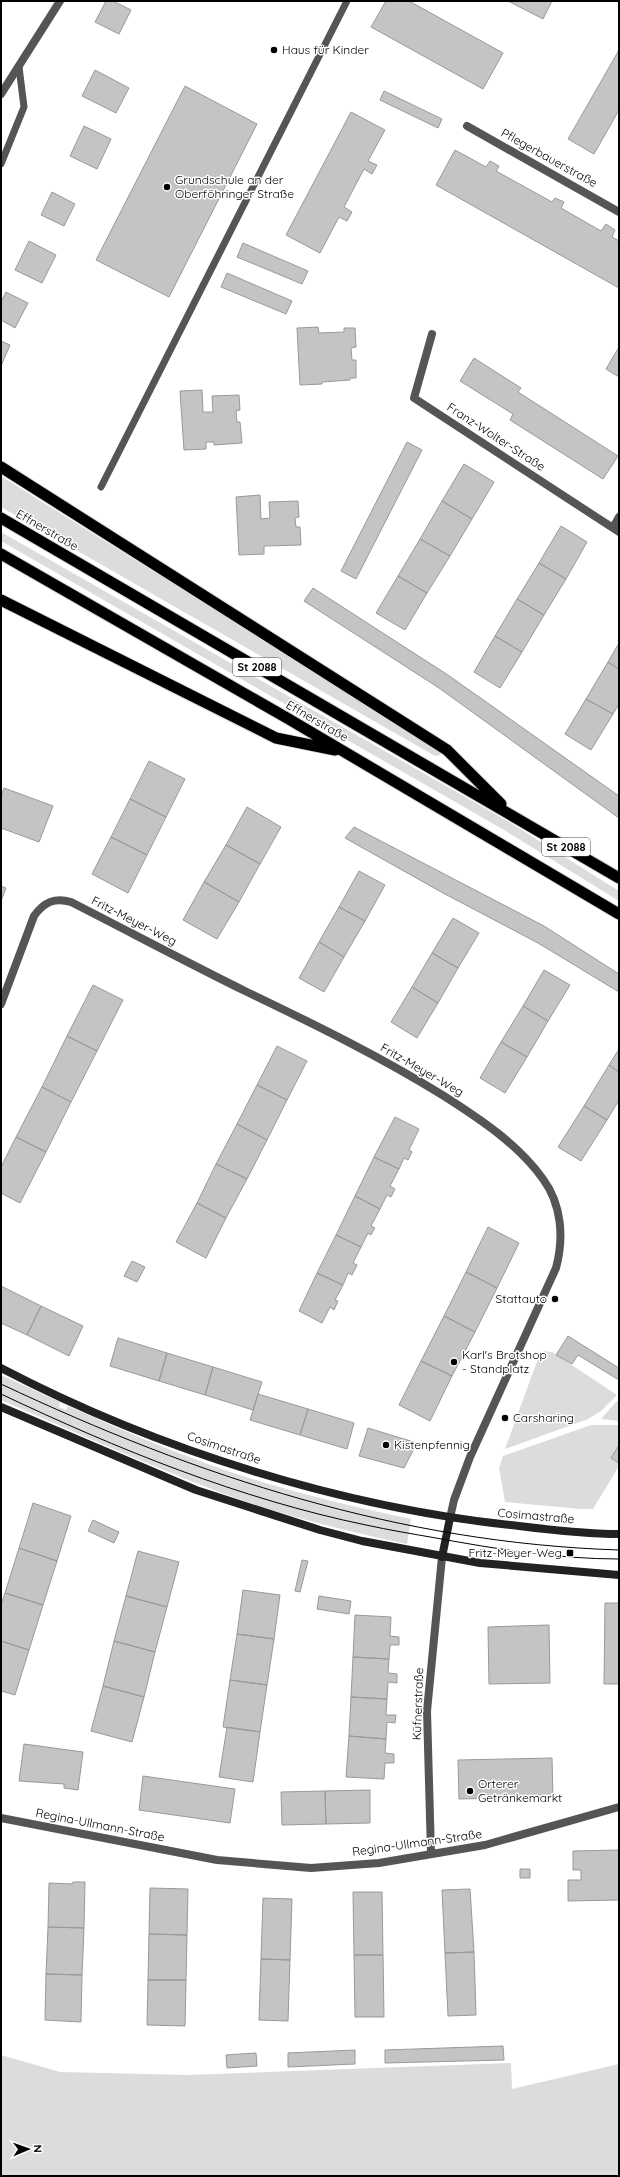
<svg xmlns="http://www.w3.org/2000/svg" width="620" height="2177" viewBox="0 0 620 2177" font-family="Quicksand,sans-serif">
  <rect width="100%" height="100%" fill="#fff"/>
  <path fill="#dcdcdc" d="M1 476C146 568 294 657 438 750L441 755 435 756 1 507Z
    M1 532 509 822 619 891V901L504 830 1 541Z
    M543 1351 552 1352 617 1395 601 1411 588 1419 505 1449 539 1356Z
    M1 1375 60 1402 59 1407 66 1410 68 1406C128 1433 189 1459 252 1479 304 1495 357 1508 411 1519L407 1544C341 1530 273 1513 209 1488 139 1461 70 1430 1 1400Z
    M617 1401 619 1402V1421L601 1419Z
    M591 1425H619V1445L611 1458 619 1463V1466L593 1509H580L505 1502 499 1468 503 1456Z
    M1 2055 60 2072 188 2075 511 2063 512 2089 619 2064V2176H1Z"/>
  <path fill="#c4c4c4" stroke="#999" d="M106 1H113L131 10 119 34 95 22Z
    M386 1H409L503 53 483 89 371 27Z
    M508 1H552L543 19Z
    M619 50V110L594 154 568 139Z
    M95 70 129 88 116 113 82 96Z
    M185 86 257 124 169 297 96 260Z
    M384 91 442 119 438 128 380 100Z
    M351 112 385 130 368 161 377 165 372 174 364 169 344 207 352 212 347 221 339 217 320 253 286 235Z
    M84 126 111 139 97 169 70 156Z
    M455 150 486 167 490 161 499 166 496 171 552 202 555 198 564 202 561 208 601 231 606 224 615 230 612 237 619 241V288L436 185Z
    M52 192 75 204 64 226 41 215Z
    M29 241 56 255 42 283 15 270Z
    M243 243 308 271 302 284 237 257Z
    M227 273 292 301 286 314 221 287Z
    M6 292 28 303 15 328 1 320V302Z
    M318 327 319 333 344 332V328H355L356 347 351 348 352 360H356V378H350V380L322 382V384L300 385 297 328Z
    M1 341 10 345 1 366Z
    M619 347V377L606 369Z
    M474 358 521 388 518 392 618 456 603 479 510 420 513 414 460 381Z
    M202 390 203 412H213L212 396 239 395 240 410 236 411 237 422H240L242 443 214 445V442H206V449L184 450 180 391Z
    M407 442 422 450 356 579 341 571Z
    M464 464 494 482 472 519 442 501Z
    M260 495 261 519 270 518 269 502 298 501 299 517 295 518 296 527H300L301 545 264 546V554L239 555 236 497Z
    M442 501 472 519 450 556 420 539Z
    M561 526 587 542 566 579 539 563Z
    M420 539 450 556 427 593 398 576Z
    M539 563 566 579 544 615 517 599Z
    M398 576 427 593 405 630 376 613Z
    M313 588 448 675 619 796V818L439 688 304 601Z
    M517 599 544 615 522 652 495 636Z
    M495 636 522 652 500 688 474 672Z
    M619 643V669L608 662Z
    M608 662 619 669V704L613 714 586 699Z
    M586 699 613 714 591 750 565 734Z
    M149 761 185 779 166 817 130 799Z
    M4 788 53 806 39 842 1 828V796Z
    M130 799 166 817 147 855 111 837Z
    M247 807 281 827 260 864 226 845Z
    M354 827 544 926 619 974V992L538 943 443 893 345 838Z
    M111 837 147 855 128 893 92 874Z
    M226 845 260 864 239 902 204 882Z
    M359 871 385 885 365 921 339 907Z
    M204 882 239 902 217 939 183 920Z
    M1 886 6 888 1 901Z
    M339 907 365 921 344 957 319 942Z
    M453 918 479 933 458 968 432 953Z
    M319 942 344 957 324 992 299 978Z
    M432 953 458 968 438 1003 412 987Z
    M544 970 570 985 548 1021 523 1006Z
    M93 985 123 1000 97 1051 67 1036Z
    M412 987 438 1003 417 1038 391 1022Z
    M523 1006 548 1021 527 1057 501 1042Z
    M67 1036 97 1051 71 1102 42 1087Z
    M501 1042 527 1057 505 1093 480 1078Z
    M277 1046 307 1061 287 1100 257 1085Z
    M619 1049V1072L609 1065Z
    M609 1065 619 1072V1100L607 1120 584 1106Z
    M257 1085 287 1100 267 1140 237 1124Z
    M42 1087 71 1102 46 1152 16 1137Z
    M584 1106 607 1120 581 1161 558 1147Z
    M395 1117 419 1129 409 1150 412 1152 408 1160 404 1158 399 1169 374 1157Z
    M237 1124 267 1140 247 1179 216 1164Z
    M16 1137 46 1152 20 1203 1 1193V1167Z
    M374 1157 399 1169 390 1186 395 1189 391 1197 387 1195 380 1209 355 1196Z
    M216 1164 247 1179 226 1218 197 1203Z
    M355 1196 380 1209 371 1226 375 1228 373 1231 371 1235 368 1233 361 1247 336 1235Z
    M197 1203 226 1218 206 1258 176 1242Z
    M488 1227 519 1243 497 1288 466 1272Z
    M336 1235 361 1247 353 1263 357 1265 352 1275 348 1273 343 1285 317 1273Z
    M132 1261 145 1267 137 1282 124 1276Z
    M466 1272 497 1288 475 1332 444 1316Z
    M317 1273 343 1285 335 1300 338 1301 334 1310 330 1307 322 1323 299 1311Z
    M1 1286 41 1306 27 1335 1 1323Z
    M41 1306 83 1326 69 1356 27 1335Z
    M444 1316 475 1332 452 1376 421 1361Z
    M568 1336 619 1368V1380L578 1355 572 1364 556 1355Z
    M118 1338 167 1353 159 1381 110 1366Z
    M167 1353 213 1367 205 1395 159 1381Z
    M421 1361 452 1376 430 1421 399 1405Z
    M213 1367 262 1382 253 1410 205 1395Z
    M258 1394 308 1409 300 1435 250 1420Z
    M308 1409 354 1423 347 1449 300 1435Z
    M368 1428 417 1443 404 1468 359 1456Z
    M619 1445V1463L611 1458Z
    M33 1503 71 1516 57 1561 19 1548Z
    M93 1520 119 1532 114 1543 88 1531Z
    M19 1548 57 1561 43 1605 5 1593Z
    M138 1551 179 1562 167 1607 126 1596Z
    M302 1560 308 1561 300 1592 295 1591Z
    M243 1590 280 1595 274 1639 237 1634Z
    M5 1593 43 1605 29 1650 1 1641V1605Z
    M126 1596 167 1607 155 1652 114 1641Z
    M319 1596 351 1601 349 1614 317 1609Z
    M605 1603H619V1684H604Z
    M355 1615 391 1617 390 1636 399 1637V1645H390L389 1659 353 1657Z
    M549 1625 550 1683 489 1684 488 1627Z
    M237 1634 274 1639 267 1685 230 1680Z
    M1 1641 29 1650 15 1695 1 1691Z
    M114 1641 155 1652 144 1697 103 1686Z
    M353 1657 389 1659 388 1673 397 1674V1683L388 1682 387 1699 351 1697Z
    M230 1680 267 1685 260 1732 223 1727Z
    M103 1686 144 1697 132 1742 91 1731Z
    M351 1697 387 1699 386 1715H396L395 1723 387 1722 386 1739 349 1736Z
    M227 1727 260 1732 253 1782 219 1777Z
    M349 1736 386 1739 385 1753 394 1754V1763H385L384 1779 346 1777Z
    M24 1744 83 1752 78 1790 64 1788V1784L19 1781Z
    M552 1758 553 1797 459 1799 458 1760Z
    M143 1776 235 1789 230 1823 139 1810Z
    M370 1790V1823L326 1824 325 1791Z
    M325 1791 326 1824 282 1825 281 1792Z
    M619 1850V1900L568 1901V1880H581V1870H573V1851Z
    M520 1869H530V1878H520Z
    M73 1882H85L84 1928 48 1927 49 1883 72 1884Z
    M150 1888 188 1889 187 1935 149 1934Z
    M470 1889 474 1952 445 1953 442 1890Z
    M353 1892H382L383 1955H354Z
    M263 1898 292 1899 290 1960 261 1959Z
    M48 1927 84 1928 82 1975 46 1974Z
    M149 1934 187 1935 186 1980H148Z
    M474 1952 476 2015 448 2016 445 1953Z
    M354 1955H383L384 2017H355Z
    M261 1959 290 1960 288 2021 259 2020Z
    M46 1974 82 1975 81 2022 45 2020Z
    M148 1980H186L185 2026 147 2025Z
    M503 2046 504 2060 385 2063V2050Z
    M355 2050V2064L288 2067V2053Z
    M256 2053 257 2066 227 2068 226 2055Z"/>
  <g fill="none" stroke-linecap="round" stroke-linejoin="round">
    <g stroke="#dbdbdb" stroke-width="13">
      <path id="trunk" d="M1 467 447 750 501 804
        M1 518 619 878
        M1 554 287 718 619 914
        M1 600 276 738 335 750"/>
    </g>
    <path stroke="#555" stroke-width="7" d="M1 164 24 107 19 67
      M101 487 347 1"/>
    <path stroke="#555" stroke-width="8" d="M1 94 60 1
      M467 126 619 212
      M432 334 414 398 619 532
      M613 528 619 517
      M1 1004 34 916C44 902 55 897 71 902 130 932 188 963 247 992 314 1024 381 1057 444 1096 480 1119 518 1144 543 1179 562 1205 564 1238 556 1268L470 1457 454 1500 450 1518
      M1 1818 217 1860 311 1868 379 1863 485 1845 619 1807
      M431 1853 427 1711 442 1557"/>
    <path stroke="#222" stroke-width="8" d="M1 1368C158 1450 343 1508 519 1526 552 1530 586 1534 619 1534
      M1 1407 196 1490 320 1530 362 1541 480 1563 619 1575
      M442 1557 450 1518"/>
    <use href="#trunk" stroke="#000" stroke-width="11"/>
    <path stroke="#000" stroke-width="1" d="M1 1384C198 1477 400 1543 619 1550
      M1 1394C117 1449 240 1499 366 1525 389 1530 413 1534 436 1538 496 1549 558 1559 619 1559"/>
  </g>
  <g fill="#000" stroke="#fff" stroke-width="1.5">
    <circle cx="274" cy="50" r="4"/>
    <circle cx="167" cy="187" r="4"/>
    <circle cx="555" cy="1299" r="4"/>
    <circle cx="454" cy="1362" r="4"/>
    <circle cx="505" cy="1418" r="4"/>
    <circle cx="386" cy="1445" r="4"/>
    <rect x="566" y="1549" width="8" height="8" rx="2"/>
    <circle cx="470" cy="1791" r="4"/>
  </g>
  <g text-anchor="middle" stroke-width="3" stroke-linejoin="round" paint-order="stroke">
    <g fill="#fff" stroke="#4c4c4c" stroke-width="1">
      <rect x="233" y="658" width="48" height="18" rx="3"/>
      <rect x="542" y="838" width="48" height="18" rx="3"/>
    </g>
    <g font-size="11" font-weight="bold" fill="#000">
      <text x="257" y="671">St 2088</text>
      <text x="566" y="851">St 2088</text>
    </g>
    <g font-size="12" fill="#000" stroke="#fff" text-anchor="start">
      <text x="282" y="54">Haus für Kinder</text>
      <text x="175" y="184">Grundschule an der<tspan x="175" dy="14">Oberföhringer Straße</tspan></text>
      <text x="547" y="1303" text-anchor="end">Stattauto</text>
      <text x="462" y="1359">Karl's Brotshop<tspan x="462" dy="14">- Standplatz</tspan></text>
      <text x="513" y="1422">Carsharing</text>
      <text x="394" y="1449">Kistenpfennig</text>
      <text x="562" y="1557" text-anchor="end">Fritz-Meyer-Weg</text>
      <text x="478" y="1788">Orterer<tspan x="478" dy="14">Getränkemarkt</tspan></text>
    </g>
    <g font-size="12" fill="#000" stroke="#fff">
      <text transform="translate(549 158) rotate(29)" y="4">Pflegerbauerstraße</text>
      <text transform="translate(496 437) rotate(33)" y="4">Franz-Wolter-Straße</text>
      <text transform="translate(47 530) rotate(30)" y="4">Effnerstraße</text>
      <text transform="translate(317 721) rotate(30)" y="4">Effnerstraße</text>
      <text transform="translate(134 921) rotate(27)" y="4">Fritz-Meyer-Weg</text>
      <text transform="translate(422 1070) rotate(30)" y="4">Fritz-Meyer-Weg</text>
      <text transform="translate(224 1448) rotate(19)" y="4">Cosimastraße</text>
      <text transform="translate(536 1516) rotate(5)" y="4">Cosimastraße</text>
      <text transform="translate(418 1704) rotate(-88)" y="4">Küfnerstraße</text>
      <text transform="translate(100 1825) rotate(11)" y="4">Regina-Ullmann-Straße</text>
      <text transform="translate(417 1843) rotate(-8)" y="4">Regina-Ullmann-Straße</text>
    </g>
  </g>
  <rect width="620" height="2177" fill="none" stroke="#000000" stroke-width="4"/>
  <g transform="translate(28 2149) rotate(88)" stroke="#ffffff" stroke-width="3" paint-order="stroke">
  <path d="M0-3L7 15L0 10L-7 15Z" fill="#000000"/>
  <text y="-6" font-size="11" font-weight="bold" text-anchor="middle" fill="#000000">N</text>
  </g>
</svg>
